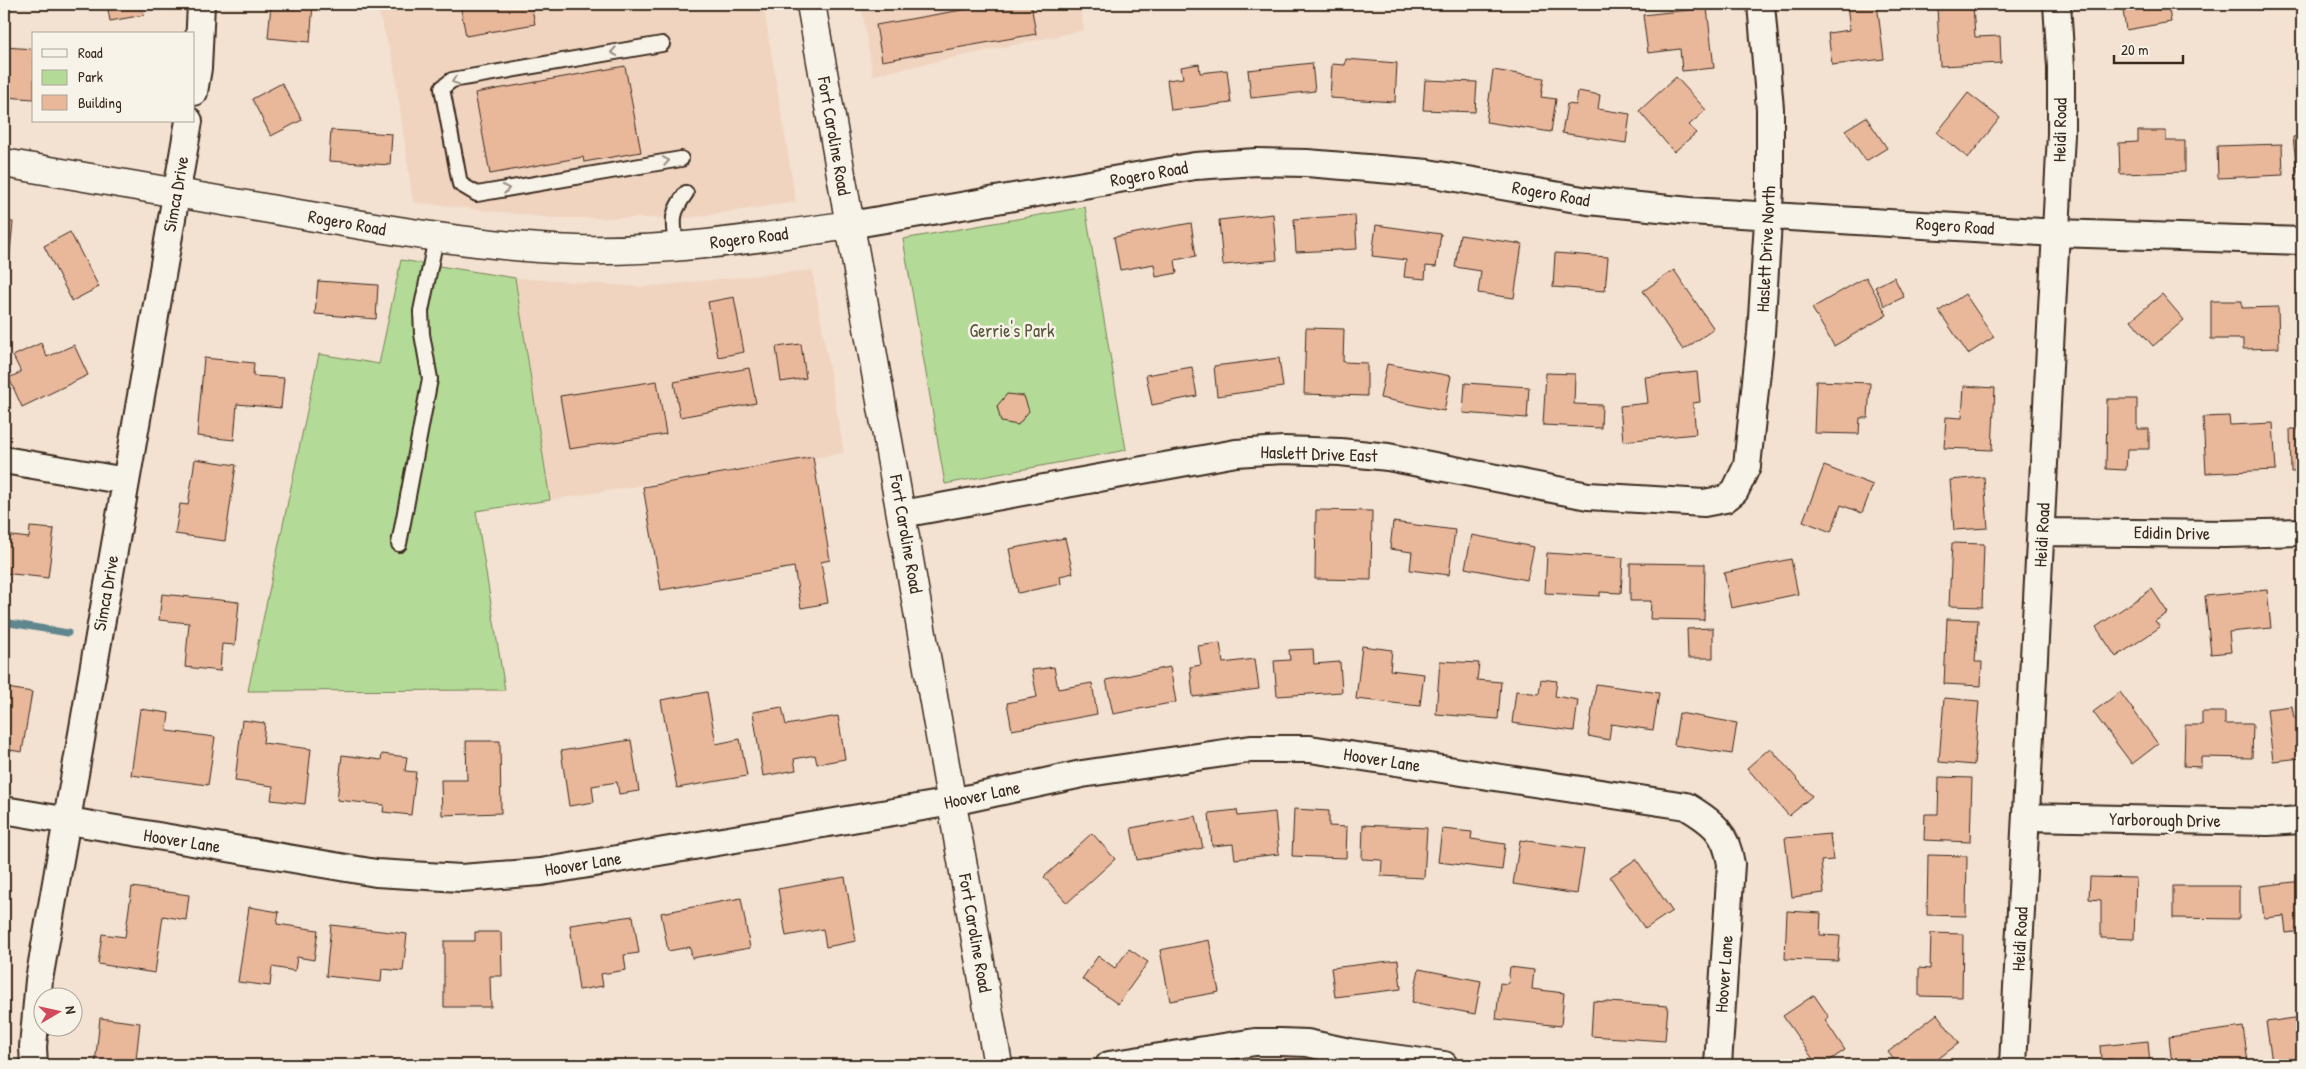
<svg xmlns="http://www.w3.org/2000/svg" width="2306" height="1069" viewBox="0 0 2306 1069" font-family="'Patrick Hand',sans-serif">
  <rect width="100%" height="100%" fill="#f3e1d1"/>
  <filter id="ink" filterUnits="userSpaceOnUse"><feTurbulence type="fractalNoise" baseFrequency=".02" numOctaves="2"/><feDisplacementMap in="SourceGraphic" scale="10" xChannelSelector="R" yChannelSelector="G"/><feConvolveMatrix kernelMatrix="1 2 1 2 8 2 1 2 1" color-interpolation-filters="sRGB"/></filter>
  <g filter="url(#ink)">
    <path fill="#f0d4c0" d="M376 4H763L796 202 687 218H553L413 202 393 60Z
      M861 4H1079L1084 30 873 75Z
      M812 270 844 453 550 500 515 278 643 287Z"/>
    <path fill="#b3db97" stroke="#77825a" d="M1085 207 1126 450 945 484 903 239Z
      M401 260 515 278 550 500 476 511 505 690 248 691 319 354 379 364Z"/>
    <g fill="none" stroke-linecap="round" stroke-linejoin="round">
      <path stroke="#60878d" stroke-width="7" d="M4 622 68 633"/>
    </g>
    <path fill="#e9b79a" stroke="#3b2a1e" d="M107 4H141L144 15 110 21Z
      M271 4H313L310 42 268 38Z
      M460 4H531L535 24 466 36Z
      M996 4H1031L1036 34 882 61 876 25Z
      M1847 4H1877L1884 59 1832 65 1828 33 1850 30Z
      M1973 4 1975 37 2000 36 2001 63 1940 66 1937 7Z
      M2122 4H2168L2171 22 2126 30Z
      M1707 8 1714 68 1682 71 1680 49 1648 53 1643 15Z
      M4 47 34 49V99L4 97Z
      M1346 59 1397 63 1395 102 1330 98 1332 64 1345 65Z
      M1312 63 1315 91 1251 98 1248 70Z
      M1199 64 1200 73 1227 70 1231 103 1171 110 1167 80 1183 78 1181 67Z
      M625 66 641 152 584 162 583 157 490 174 475 93Z
      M1493 70 1544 78 1541 97 1556 99 1551 132 1486 122Z
      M1676 77 1706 110 1689 125 1696 133 1674 152 1639 111Z
      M1425 80 1477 82 1475 112 1423 110Z
      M282 83 302 120 271 136 252 99Z
      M1578 91 1600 95 1598 109 1630 114 1626 143 1562 133 1567 104 1576 105Z
      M1968 93 2000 118 1968 158 1937 133Z
      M1866 117 1887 148 1866 161 1845 130Z
      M331 130 392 134 390 165 329 161Z
      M2138 131H2166V141H2185V172L2120 174 2119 143 2138 142Z
      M2302 136V171L2297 172 2293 137Z
      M2282 144 2283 175 2218 178 2217 146Z
      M1273 214 1277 260 1223 265 1219 220Z
      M1355 215 1357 249 1296 252 1294 219Z
      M4 221 13 222 8 272 4 271Z
      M1191 223 1196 256 1175 260 1177 273 1156 277 1154 264 1120 270 1114 237Z
      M1376 225 1441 234 1436 267 1426 266 1425 279 1404 277 1406 260 1372 256Z
      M70 232 99 287 72 301 44 246Z
      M1460 235 1522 244 1514 298 1478 293 1481 271 1455 267Z
      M1555 253 1608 257 1605 291 1553 287Z
      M1674 270 1714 329 1683 350 1643 291Z
      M1866 277 1887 315 1834 346 1812 308Z
      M1894 277 1904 297 1885 306 1875 287Z
      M318 281 378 285 376 319 315 314Z
      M1965 294 1994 337 1968 354 1939 311Z
      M2162 294 2184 320 2153 346 2131 320Z
      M734 297 744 352 718 357 708 302Z
      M2211 301H2242V308L2278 307 2279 348 2243 349V339H2211Z
      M2302 315V346L2301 347 2296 316Z
      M1306 328 1344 329 1343 362 1367 363V396L1304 394Z
      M41 343 47 357 74 345 88 375 22 407 9 378 21 372 13 356Z
      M801 344 806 378 781 382 776 347Z
      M204 358 254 363 253 376 284 378 281 408 237 404 234 440 197 436Z
      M1279 358 1283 387 1217 396 1214 366Z
      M1387 364 1451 376 1444 411 1380 398Z
      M1192 367 1197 396 1152 405 1146 375Z
      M749 368 756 403 680 417 674 382Z
      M1697 372 1700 402 1693 403 1696 434 1623 441 1620 406 1648 403 1645 377Z
      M1546 373 1575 374 1574 404 1602 405 1601 428 1543 425Z
      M657 381 666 434 569 449 560 396Z
      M1816 381 1870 383 1868 418H1860L1859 434 1814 433Z
      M1465 383 1529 387 1527 418 1463 413Z
      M1964 386 1995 388 1992 450 1944 448 1946 417 1962 418Z
      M1007 394 1024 396 1029 411 1018 425 1001 422 997 406Z
      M2107 399H2137V429H2149V449H2127L2126 470 2106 469Z
      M2229 416 2230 425 2273 423 2276 470 2206 473 2203 417Z
      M2290 429H2302V471L2291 472Z
      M813 457 830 560 821 562 828 603 801 608 794 567 661 590 643 487Z
      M195 459 236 465 225 541 175 534 180 504 188 505Z
      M1824 466 1873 485 1862 513 1841 505 1831 532 1803 521Z
      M1984 477 1988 528 1954 530 1950 480Z
      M1316 510 1372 511 1371 580 1315 579Z
      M1393 522 1455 530 1449 575 1410 570 1412 552 1390 549Z
      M30 527 54 529 48 578 4 573V535L29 538Z
      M1472 535 1534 547 1527 580 1465 568Z
      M1065 538 1073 573 1060 576 1061 584 1018 593 1009 549Z
      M1952 543 1984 544 1982 607 1949 606Z
      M1547 553 1623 558 1621 593 1600 592V596L1545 593Z
      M1791 559 1798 594 1731 608 1724 573Z
      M1630 563 1705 564 1704 620 1650 619 1651 601H1630Z
      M2152 589 2168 613 2155 621 2160 627 2116 657 2096 627Z
      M2267 590 2271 628 2229 632 2231 652 2211 654 2205 596Z
      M162 594 239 602 235 645 222 644 220 671 185 667 189 623 159 620Z
      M2302 601V618L2299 602Z
      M1947 619 1978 620 1975 662H1982L1981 686 1944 684Z
      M1713 628V658H1688L1687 629Z
      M1220 643 1223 663 1255 659 1259 689 1193 697 1190 667 1201 665 1198 646Z
      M1362 646 1392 650 1390 670 1424 674 1420 706 1356 699Z
      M1313 649 1314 664 1340 662 1342 692 1277 696 1274 661 1290 660 1289 650Z
      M1440 661 1479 663 1477 680 1501 682 1498 719 1436 714Z
      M1054 667 1058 689 1092 683 1097 714 1012 730 1007 703 1037 697 1032 670Z
      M1170 667 1176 702 1113 714 1106 680Z
      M1541 679 1557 681 1555 696 1578 700 1574 731 1512 723 1516 691 1539 694Z
      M1596 684 1659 693 1653 730 1611 724 1609 740 1588 736Z
      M7 688 32 692 22 752 4 749V700Z
      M707 692 716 744 740 739 747 776 677 788 661 700Z
      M2120 692 2158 744 2132 764 2093 712Z
      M1944 698 1979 701 1974 765 1939 762Z
      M2292 706 2294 718 2302 717V758L2273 761 2267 709Z
      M782 707 786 725 838 716 845 759 817 764 815 755 794 759 796 770 763 776 753 712Z
      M140 709 169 713 167 731 215 737 208 785 131 775Z
      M2202 712H2225V724H2253L2252 758 2201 757V767L2184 766 2185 725H2202Z
      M1679 713 1737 723 1732 754 1674 745Z
      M242 720 265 723 263 743 311 749 305 804 271 800 273 786 235 781Z
      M631 740 639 791 619 794 617 782 592 786 594 802 569 806 561 751Z
      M466 741H500L501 813 442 815 441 780H467Z
      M1770 748 1812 796 1789 816 1747 768Z
      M382 754 407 757 405 771 416 772 411 815 383 812 384 805 337 800 342 755 381 760Z
      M1939 777 1972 778 1970 842 1924 840 1925 814H1938Z
      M1294 809 1329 811V826L1347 827 1346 858 1292 856Z
      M1237 810 1238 816 1275 812 1279 854 1235 859 1233 844 1212 846 1209 813Z
      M1196 816 1203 848 1137 860 1131 828Z
      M1363 825 1427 828 1424 878 1381 876 1382 860 1362 859Z
      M1442 829 1472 832 1471 839 1505 844 1502 870 1438 862Z
      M1092 833 1115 859 1067 903 1044 877Z
      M1830 834 1833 860 1821 861 1824 893 1792 897 1785 838Z
      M1520 840 1584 849 1577 894 1513 884Z
      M1928 855 1967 856 1966 916 1927 915Z
      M1636 859 1672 911 1645 929 1610 877Z
      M845 877 856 941 826 947 823 929 786 936 778 889Z
      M2090 877 2136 878 2134 939 2101 938V900L2089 899Z
      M2302 881V931L2286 933 2284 916 2264 918 2260 886Z
      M2173 886H2239V919L2173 918Z
      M132 887 189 895 186 920 163 916 155 973 98 964 102 934 125 937Z
      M741 898 750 948 692 958 690 947 668 951 661 913Z
      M249 907 279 912 277 924 318 930 314 960 297 957 295 971 272 967 270 986 238 982Z
      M1787 911 1821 913 1820 935 1840 936 1838 961 1785 959Z
      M633 916 639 953 624 955 626 970 601 974 603 986 579 990 570 925Z
      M331 925 407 934 403 971 382 969 381 982 326 976Z
      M475 932H501L502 976H490L491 1007H444V941H475Z
      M1931 933 1963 934 1962 997 1919 996V968L1930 969Z
      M1209 940 1219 992 1170 1001 1160 950Z
      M1129 949 1148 962 1118 1004 1082 979 1098 956 1115 968Z
      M1398 960 1401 989 1335 997 1331 968Z
      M1510 967 1534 970 1532 989 1564 993 1561 1026 1496 1019 1500 983 1508 984Z
      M1419 969 1481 981 1475 1014 1412 1002Z
      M1814 995 1829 1017 1825 1020 1845 1050 1823 1065H1817L1783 1016Z
      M1593 1001 1668 1006 1665 1041 1591 1036Z
      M1937 1014 1959 1043 1930 1065H1898L1888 1052Z
      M2302 1017V1058L2272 1062 2266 1022Z
      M100 1018 140 1023 136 1060 146 1062V1065H95Z
      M2243 1027 2248 1062 2226 1065H2172L2169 1037Z
      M2148 1041 2150 1065H2112V1059L2101 1060 2100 1046Z
      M231 1062 254 1065H230Z"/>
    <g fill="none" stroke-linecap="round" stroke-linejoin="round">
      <g stroke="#3b2a1e" stroke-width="18">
        <path id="service" d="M662 44 452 80 442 88 460 184 477 194 681 159
          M676 246C673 220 670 215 686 193
          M399 544 430 379 422 334 421 311 436 238"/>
      </g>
      <g stroke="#3b2a1e" stroke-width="30">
        <path id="minor" d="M194 92 198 68 201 4
          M850 225 1195 166 1257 162 1307 163 1428 173 1588 201 1690 211 2057 233 2302 241
          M4 460 126 481
          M902 514 1236 453 1283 450 1340 452 1388 457 1588 496 1704 503 1725 499 1735 491 1747 466 1761 333 1770 190V109L1761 4
          M2042 532 2225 534 2302 532
          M4 810 376 873 461 878 541 872 952 802 1082 774 1251 749H1310L1686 806C1713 822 1726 832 1731 864L1718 1065
          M2027 817 2268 822 2302 820
          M34 1065 33 1047 39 980 189 121
          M1109 1065 1255 1042H1280L1307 1043 1349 1052 1444 1065
          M2013 1065 2061 134V67L2057 4"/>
      </g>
      <g stroke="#3b2a1e" stroke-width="31">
        <path id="tertiary" d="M811 4 998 1065
          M4 163C104 181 204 198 304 215 395 231 485 247 577 250 669 252 760 238 850 225"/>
      </g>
      <use href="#service" stroke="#f7f3e8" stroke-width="14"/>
      <use href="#minor" stroke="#f7f3e8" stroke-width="26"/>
      <use href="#tertiary" stroke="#f7f3e8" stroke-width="28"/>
    </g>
    <defs><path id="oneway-chevron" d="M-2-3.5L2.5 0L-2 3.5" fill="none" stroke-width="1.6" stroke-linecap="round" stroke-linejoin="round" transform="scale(1.25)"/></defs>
    <g stroke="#998e83">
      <use href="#oneway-chevron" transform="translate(614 52) rotate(170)"/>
      <use href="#oneway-chevron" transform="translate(455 81) rotate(159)"/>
      <use href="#oneway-chevron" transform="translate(666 161) rotate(-10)"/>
      <use href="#oneway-chevron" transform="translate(506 189) rotate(-10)"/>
    </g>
  </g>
  <g text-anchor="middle" stroke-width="5" stroke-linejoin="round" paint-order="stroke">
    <g font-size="18" fill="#3b2a1e" stroke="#f7f3e8">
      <text transform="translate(2060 130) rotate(-89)" y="6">Heidi Road</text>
      <text transform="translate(834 136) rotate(80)" y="6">Fort Caroline Road</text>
      <text transform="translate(1149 174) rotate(-10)" y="6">Rogero Road</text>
      <text transform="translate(176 194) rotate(-80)" y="6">Simca Drive</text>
      <text transform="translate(1551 194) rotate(10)" y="6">Rogero Road</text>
      <text transform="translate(347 223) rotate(10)" y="6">Rogero Road</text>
      <text transform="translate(1955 226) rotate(4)" y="6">Rogero Road</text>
      <text transform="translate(749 238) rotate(-7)" y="6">Rogero Road</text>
      <text transform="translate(1766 249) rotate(-87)" y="6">Haslett Drive North</text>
      <text transform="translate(1319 454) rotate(2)" y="6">Haslett Drive East</text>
      <text transform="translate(2172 533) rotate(1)" y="6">Edidin Drive</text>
      <text transform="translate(906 534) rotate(80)" y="6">Fort Caroline Road</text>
      <text transform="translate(2042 535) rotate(-87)" y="6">Heidi Road</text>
      <text transform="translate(106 593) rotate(-80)" y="6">Simca Drive</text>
      <text transform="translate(1382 760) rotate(9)" y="6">Hoover Lane</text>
      <text transform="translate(982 795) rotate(-12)" y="6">Hoover Lane</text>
      <text transform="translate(2165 820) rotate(1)" y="6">Yarborough Drive</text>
      <text transform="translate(182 841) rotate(9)" y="6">Hoover Lane</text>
      <text transform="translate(583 864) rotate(-9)" y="6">Hoover Lane</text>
      <text transform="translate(975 933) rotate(80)" y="6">Fort Caroline Road</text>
      <text transform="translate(2020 939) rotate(-87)" y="6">Heidi Road</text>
      <text transform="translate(1724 974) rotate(-86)" y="6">Hoover Lane</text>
    </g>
    <g font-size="18" fill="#59563c" stroke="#f7f3e8">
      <text x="1012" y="337">Gerrie's Park</text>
    </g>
  </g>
  <rect width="2306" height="1069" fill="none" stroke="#f7f3e8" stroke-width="20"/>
  <rect x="10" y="10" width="2286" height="1049" fill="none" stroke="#3b2a1e" stroke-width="2" filter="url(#ink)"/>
  <rect x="32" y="32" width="162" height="90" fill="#f7f3e8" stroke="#aca397"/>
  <rect x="42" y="49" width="25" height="8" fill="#f7f3e8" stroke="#aca397"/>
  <text x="78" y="58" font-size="15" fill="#3b2a1e">Road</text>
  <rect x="42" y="70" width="25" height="15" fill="#b3db97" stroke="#aca397"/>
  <text x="78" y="82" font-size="15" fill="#3b2a1e">Park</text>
  <rect x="42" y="95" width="25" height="15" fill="#e9b79a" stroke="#aca397"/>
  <text x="78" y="108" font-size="15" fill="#3b2a1e">Building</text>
  <g transform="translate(58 1012) rotate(81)"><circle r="24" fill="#f7f3e8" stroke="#aca397"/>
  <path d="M0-4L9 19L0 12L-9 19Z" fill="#d1495b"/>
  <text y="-8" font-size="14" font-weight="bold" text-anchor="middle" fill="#3b2a1e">N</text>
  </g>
  <path d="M2114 55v8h69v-8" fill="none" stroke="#3b2a1e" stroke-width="2.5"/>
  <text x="2121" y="55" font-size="15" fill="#3b2a1e" stroke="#f7f3e8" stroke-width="4" paint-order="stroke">20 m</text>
</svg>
